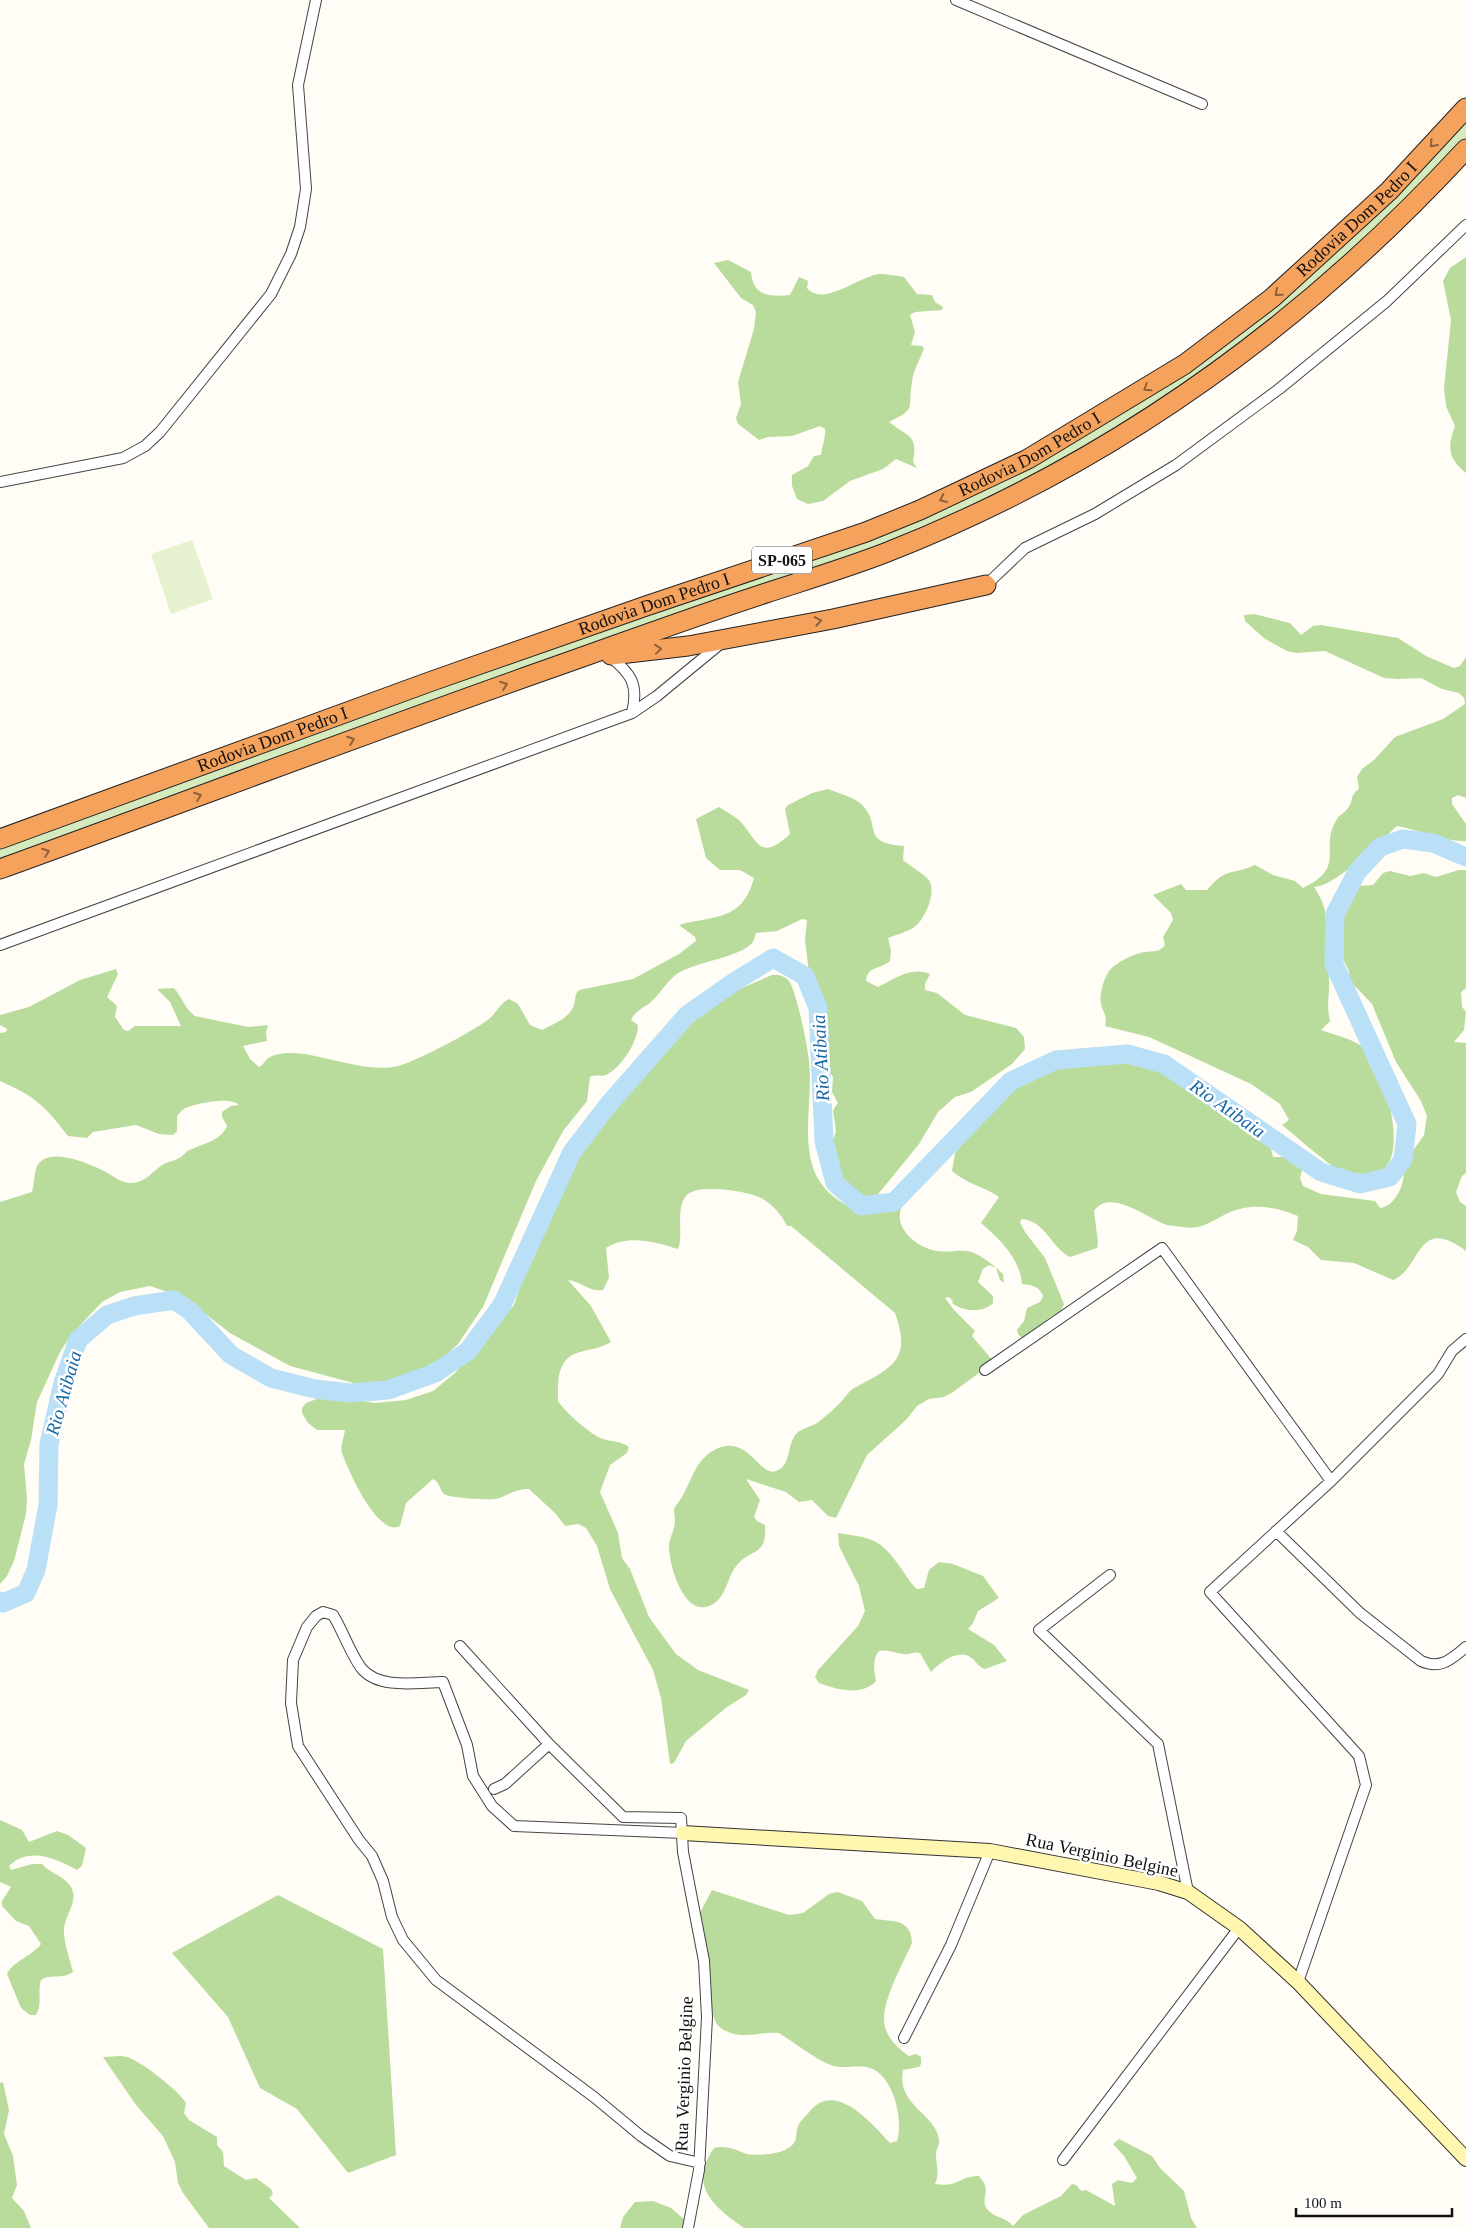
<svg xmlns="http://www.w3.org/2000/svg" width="1466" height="2228" viewBox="0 0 1466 2228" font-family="'Times New Roman',serif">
  <rect width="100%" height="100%" fill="#fffdf5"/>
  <path fill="#d5ebbd" d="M1466 117V139L1404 205 1237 351 1078 454 900 540 0 861V847L764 571 1140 402Z"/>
  <path fill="#b9dc9c" d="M1466 257V473C1448 458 1447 447 1455 426L1446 406 1444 388 1451 320 1443 281 1450 268Z
    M728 260 751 272C753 296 769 297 790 295L799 277 808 281 807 288C823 308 861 275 880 274 888 274 896 276 904 277L917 294 932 295 935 302 943 307 942 310 915 312 910 315 915 332 911 345 922 346 924 349C920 359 913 371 912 382 907 409 918 408 889 422 909 438 918 434 913 462L917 468 896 459 883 469 850 481 823 501 808 504 797 499 792 486V475L808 466 814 456 821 455C822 446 826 437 825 429L820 426 792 436 768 437 759 440 738 424 736 418 741 404 738 382 754 329 756 312 753 305 741 298 714 263Z
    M1254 614 1290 623 1301 635 1313 626 1321 625 1398 638 1426 656 1454 668 1460 666 1466 657V798L1458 795 1452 798V804L1466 824V841C1443 842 1420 830 1397 826 1380 841 1335 887 1314 887 1331 913 1325 922 1326 951 1327 960 1329 969 1329 978 1330 993 1326 1005 1330 1021L1321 1030C1338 1036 1356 1039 1369 1052 1383 1065 1385 1083 1389 1101 1394 1126 1404 1179 1362 1174 1356 1173 1348 1174 1343 1172 1330 1167 1295 1135 1282 1125L1289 1120 1280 1104 1251 1084 1149 1037 1105 1026C1108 1016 1103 1013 1101 1004 1099 995 1104 977 1110 970 1117 962 1130 956 1140 953 1149 950 1159 954 1165 945L1163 937 1173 920 1171 913 1153 895 1181 884 1186 890H1207C1227 866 1231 876 1255 865L1273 875 1295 881 1303 888C1348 866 1318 849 1337 819 1339 815 1345 813 1348 808 1354 801 1349 796 1359 789L1357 777 1362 769 1374 760 1395 737 1443 719 1465 704 1464 698 1459 693 1442 689 1421 678 1398 679 1384 678 1325 651 1296 653 1287 651 1265 639 1245 621 1244 615Z
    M828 789C838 793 854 797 861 804 883 824 859 843 904 846L903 860C910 866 921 872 928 879 938 890 925 921 913 928 906 932 896 935 888 938L891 951 890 961C881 969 867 966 866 981L878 987C895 979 910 966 930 974L925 984V990L937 993 965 1015 1016 1028 1024 1037 1025 1049 1012 1064 971 1092 955 1097 938 1112 919 1144 875 1198 865 1199 844 1188 836 1177 828 1155 836 1131 833 1110 838 1103 832 1092 833 1077 826 1067 822 1058 821 1025 824 1003 809 973 805 940 807 920 802 919 777 931 756 933C755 936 754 941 752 943 742 956 698 962 680 972 669 978 663 990 654 999 647 1007 635 1010 631 1020L638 1025C638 1042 621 1068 606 1075 601 1077 596 1074 590 1077L587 1101 563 1131 536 1181 483 1307 458 1344 444 1357 425 1367 388 1383 371 1386 361 1385 290 1366 230 1333 185 1298 150 1286 120 1292 102 1302 71 1335 60 1352 37 1402 31 1440 24 1464 27 1498 26 1514 14 1561 7 1576 0 1584V1202L32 1192C34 1185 34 1176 36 1169 44 1144 88 1163 104 1171 114 1176 120 1183 131 1183 146 1183 152 1171 164 1164 169 1161 176 1161 181 1157 184 1155 186 1151 190 1150 202 1144 221 1141 227 1126L222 1117V1112L231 1106 239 1105C231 1096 197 1103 186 1108 182 1109 179 1114 177 1116V1131L173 1135 159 1134 136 1125 93 1132 87 1138 68 1136C44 1105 36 1097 0 1081V1033L6 1032 7 1029 0 1025V1015L29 1007 80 980 116 969 118 974 107 997 117 1006 115 1017 124 1030 128 1031 135 1026H181L170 1002 157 989 174 988C182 997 185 1009 195 1016L248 1027 268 1025 266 1032 267 1041 243 1046 250 1059 259 1067C264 1065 265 1059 270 1057 302 1042 358 1076 398 1066 415 1062 478 1029 490 1018 497 1012 500 1003 509 999L518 1004 530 1025 542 1030C553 1024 570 1018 574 1005 576 999 574 995 579 990L633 979 679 954 696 941 695 937 679 925C714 915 742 922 754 878L740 870H720L706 858 696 819 719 807C725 811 733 815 739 820 758 840 759 863 790 834L785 809 788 805 812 793Z
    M1459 870H1466V988L1461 992 1462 1007 1466 1012 1464 1030 1454 1042 1466 1043V1173L1462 1176 1456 1192 1460 1202 1466 1206V1251C1416 1214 1422 1269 1393 1280L1354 1263 1321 1260 1308 1247 1293 1240 1297 1231 1298 1216C1273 1206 1249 1202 1224 1215 1209 1223 1200 1230 1182 1227 1177 1226 1171 1226 1167 1225 1148 1219 1110 1187 1094 1211L1098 1242 1097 1248 1070 1257C1050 1247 1047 1222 1022 1219L1020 1222 1025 1232 1045 1258 1064 1304 1061 1311 1049 1318 1023 1339 1018 1334 1017 1330 1024 1321 1027 1308 1040 1302 1043 1296C1039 1286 1032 1285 1022 1284 1020 1259 1000 1239 981 1223L999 1197C983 1186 969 1185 952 1171L955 1153 1002 1096 1032 1080 1044 1070 1075 1058 1082 1052 1097 1050 1121 1052 1188 1077 1231 1107 1262 1124 1266 1130 1273 1157C1286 1157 1296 1155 1303 1167L1300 1178 1303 1186 1321 1194 1375 1201 1380 1208C1397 1206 1407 1179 1403 1165L1424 1135 1427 1116 1421 1101 1396 1062 1372 1004 1349 980V971L1342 957V925L1349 895 1357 886 1373 885 1383 873 1390 871 1410 876 1424 873 1436 877Z
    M772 975C778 975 784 975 789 981 796 990 808 1047 809 1061 813 1096 802 1133 813 1168 818 1182 828 1194 841 1202 864 1218 882 1209 904 1197 902 1203 899 1214 900 1220 903 1236 922 1249 937 1251 948 1253 960 1249 971 1252 983 1256 994 1266 1003 1274L1004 1283 1000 1280 996 1268 989 1265 983 1269 978 1282 993 1296V1303C983 1313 963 1312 952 1303L953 1301 949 1297 945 1298 954 1310 975 1331 972 1336 994 1362 953 1392 944 1397 929 1399 917 1406 906 1420 867 1455 836 1518 828 1516 812 1500 799 1502 786 1492 746 1479 760 1500 754 1517 757 1521 765 1525C767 1557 752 1547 737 1565 728 1575 727 1593 716 1602 686 1625 669 1567 669 1546 669 1540 673 1533 674 1527 676 1521 674 1514 674 1508 689 1492 692 1464 711 1452 747 1429 759 1478 776 1471 792 1466 786 1444 797 1433 802 1428 811 1427 817 1423 825 1417 833 1410 840 1403 845 1398 849 1390 856 1387 895 1367 911 1358 895 1313L791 1226H787C782 1215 772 1204 761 1198 747 1191 696 1183 686 1196 675 1210 684 1234 678 1249 655 1242 628 1234 606 1248L609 1278 603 1290C589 1292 582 1282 568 1280L591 1306 611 1342C600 1349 589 1349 577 1353 556 1360 558 1384 558 1401 565 1412 591 1435 603 1439 613 1442 621 1441 629 1447L627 1453 610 1465 600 1492 618 1533 622 1558 630 1569 649 1617 676 1654 698 1670 749 1690 746 1695 727 1707 686 1741 674 1763 670 1764 661 1698 653 1670 610 1589 597 1546 586 1528 578 1524 565 1526 556 1514 529 1489C514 1489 508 1496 495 1499 488 1500 449 1498 444 1494 439 1489 440 1482 433 1479L406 1503 400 1526C378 1538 348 1470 342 1453 340 1447 344 1437 345 1430H317L308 1423 302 1413V1408L306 1403 322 1397H342L374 1403 406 1400 433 1391 455 1373 514 1305 551 1197 602 1110 696 1001 708 995 733 992Z
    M838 1533C870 1538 878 1537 898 1564 905 1573 909 1582 917 1589L924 1588 929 1570 939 1562 953 1564 983 1576 999 1598 978 1611 973 1623 968 1629 994 1645 1007 1661 985 1669C979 1667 977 1663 973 1659 959 1647 941 1662 931 1672L920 1653C914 1651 910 1655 904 1654 895 1653 888 1649 879 1651 872 1660 874 1670 876 1681 862 1697 835 1689 819 1683L815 1677 818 1670 858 1626 865 1611 859 1586 839 1546Z
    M0 1820 22 1830 29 1842 57 1831 68 1835 86 1848 82 1866 77 1870C56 1859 30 1846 9 1866L11 1870 32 1864H42C49 1872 60 1875 67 1882 84 1899 62 1915 64 1934 65 1946 70 1960 73 1972 62 1980 52 1973 41 1980 37 1993 43 2003 36 2015H30L21 2008 7 1974C13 1961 32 1956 41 1944L29 1926 16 1921 2 1906V1901L11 1887 0 1882Z
    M712 1890 789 1915 803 1913 829 1894 838 1892 862 1901 875 1919C893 1922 911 1918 912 1943 903 1964 879 2005 885 2027 888 2039 900 2050 909 2056L916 2054 921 2057V2064L919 2067 903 2070C896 2105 934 2112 939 2139 940 2145 936 2149 936 2154 936 2166 940 2173 935 2184 958 2188 961 2175 979 2176 981 2179 985 2183 985 2186 988 2194 981 2201 987 2209 994 2218 1006 2217 1013 2226L1023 2215 1061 2196 1072 2184 1076 2185 1081 2191 1086 2190 1115 2206 1112 2184 1118 2180 1132 2183 1137 2178 1124 2156 1113 2144 1119 2139 1152 2156 1160 2168 1184 2191 1191 2218 1197 2228H744C713 2206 688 2186 714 2148 727 2145 735 2150 747 2154 755 2156 777 2154 785 2150 800 2142 794 2138 798 2126 800 2121 807 2115 810 2111 836 2080 872 2124 890 2143L897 2141C904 2120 893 2071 866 2067 852 2065 841 2070 828 2064 811 2056 795 2043 779 2033 761 2031 744 2040 726 2031 723 2030 719 2027 717 2024 710 2012 697 1945 697 1929 696 1916 706 1902 712 1890Z
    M278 1895 383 1949 396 2155 348 2173 297 2109 260 2088 228 2017 172 1953Z
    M103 2057C111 2057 120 2055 127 2057 140 2060 180 2092 186 2103L184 2113 189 2120 217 2137V2145L223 2152 224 2166 246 2180 256 2178 271 2189 273 2194 269 2198 300 2228H209L183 2193 178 2183 175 2162 163 2136 136 2105Z
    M3 2082 9 2110 4 2134 13 2156 17 2185 12 2198 24 2211 31 2228H0V2083Z
    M653 2201 671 2208 685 2220 686 2228H620L623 2217 635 2202Z"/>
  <path fill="#e6f2cf" d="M192 540 213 599 171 614 151 554Z"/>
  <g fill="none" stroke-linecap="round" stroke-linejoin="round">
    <path stroke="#b9e0f7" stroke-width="19" d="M0 1601 3 1603 26 1593 36 1570 48 1505 49 1444 63 1383 78 1340 107 1315 134 1306 174 1300 190 1311 231 1355 271 1378 315 1389 350 1393 388 1390 435 1373 468 1351 502 1305 572 1152 608 1105 687 1015 734 982 773 958 805 976 818 1008 824 1141 835 1183 861 1206 894 1202 1011 1081 1056 1060 1127 1054 1164 1064 1321 1172 1360 1184 1390 1177 1403 1160 1407 1124 1334 964 1335 914 1357 872 1380 847 1403 839 1433 843 1466 857"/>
    <g stroke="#444" stroke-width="12">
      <path id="street" d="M956 0 1202 104
        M0 482 123 458 145 446 160 432 271 294 291 254 300 227 306 189 298 85 316 0
        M986 585 1025 548 1095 514 1176 465 1279 389 1387 301 1466 225
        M608 655C631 673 639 684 632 713
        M0 945 632 713 657 696 719 645
        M985 1370 1162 1248 1331 1481
        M1276 1531 1360 1613 1421 1661C1441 1670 1451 1659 1466 1647
        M1110 1575 1039 1630 1158 1744 1188 1892
        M460 1646 549 1744 623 1817 681 1818 683 1852 704 1961 707 2017 699 2170 688 2228
        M494 1789 505 1784 549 1744
        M683 1833 514 1826 492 1806 473 1776 467 1745 443 1682C419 1682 380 1690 362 1669 351 1655 343 1631 333 1615L323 1612 316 1616 307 1627 293 1660 291 1703 298 1746 359 1840 372 1856 383 1881 392 1917 403 1940 436 1980 594 2097 641 2136 670 2156 700 2163
        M1298 1982 1366 1785 1359 1756 1210 1592 1331 1481 1438 1374 1452 1351 1466 1339
        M904 2038 951 1945 990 1851
        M1063 2160 1239 1928"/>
    </g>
    <g stroke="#333" stroke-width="16">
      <path id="secondary" d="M683 1833 990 1851 1159 1883 1188 1892 1239 1928 1298 1982 1466 2159"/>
    </g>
    <g stroke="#222" stroke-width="21">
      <g id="highway">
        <path d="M611 655 688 646 833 619 986 585"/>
        <path id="s1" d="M0 839 432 681 646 606 866 532 920 510 1028 459 1185 364 1272 298 1389 191 1466 108"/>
        <path d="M0 869C185 802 369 732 554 667 625 642 695 616 766 593 806 580 846 568 885 553 1110 465 1302 327 1466 149"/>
      </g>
    </g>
    <use href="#street" stroke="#fff" stroke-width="10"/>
    <use href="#secondary" stroke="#fff6b0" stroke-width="14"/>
    <use href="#highway" stroke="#f5a25d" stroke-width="19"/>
  </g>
  <defs><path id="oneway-chevron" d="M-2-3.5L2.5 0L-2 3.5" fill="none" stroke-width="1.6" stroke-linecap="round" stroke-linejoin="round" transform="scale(1.25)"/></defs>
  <g stroke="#8e613b">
    <use href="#oneway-chevron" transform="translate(1433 144) rotate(132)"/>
    <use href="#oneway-chevron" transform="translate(1278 293) rotate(139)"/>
    <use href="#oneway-chevron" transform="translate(1147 388) rotate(147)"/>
    <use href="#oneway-chevron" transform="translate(943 499) rotate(155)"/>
    <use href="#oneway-chevron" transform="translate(818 621) rotate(-10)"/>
    <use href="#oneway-chevron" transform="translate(658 649) rotate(-6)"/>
    <use href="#oneway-chevron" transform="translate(504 685) rotate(-20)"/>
    <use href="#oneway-chevron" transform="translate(351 740) rotate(-20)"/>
    <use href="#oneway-chevron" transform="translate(198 796) rotate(-20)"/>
    <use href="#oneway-chevron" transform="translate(46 852) rotate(-20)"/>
  </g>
  <g text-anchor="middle" stroke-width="5" stroke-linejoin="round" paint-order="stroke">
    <rect fill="#fff" stroke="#585858" stroke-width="1" x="752" y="546.5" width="60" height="27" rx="4"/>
    <g font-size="16" font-weight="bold" fill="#111">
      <text x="782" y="566">SP-065</text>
    </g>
    <g font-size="18" fill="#111" stroke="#fff">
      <text dy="6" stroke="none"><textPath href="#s1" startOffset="1505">Rodovia Dom Pedro I</textPath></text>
      <text dy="6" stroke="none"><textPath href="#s1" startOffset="1100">Rodovia Dom Pedro I</textPath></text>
      <text dy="6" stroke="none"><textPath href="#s1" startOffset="695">Rodovia Dom Pedro I</textPath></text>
      <text dy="6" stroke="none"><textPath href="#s1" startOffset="290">Rodovia Dom Pedro I</textPath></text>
      <text transform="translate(1102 1855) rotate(12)" y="6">Rua Verginio Belgine</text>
      <text transform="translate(684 2074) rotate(-88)" y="6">Rua Verginio Belgine</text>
    </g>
    <g font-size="19" font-style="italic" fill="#1768a6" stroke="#fff">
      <text transform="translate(820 1058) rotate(-93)" y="7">Rio Atibaia</text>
      <text transform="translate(1228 1108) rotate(35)" y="7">Rio Atibaia</text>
      <text transform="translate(63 1393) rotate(-74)" y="7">Rio Atibaia</text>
    </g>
  </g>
  <path d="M1296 2208v8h156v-8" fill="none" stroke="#111111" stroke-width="2.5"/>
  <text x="1304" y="2208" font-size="15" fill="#111111" stroke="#ffffff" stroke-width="4" paint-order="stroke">100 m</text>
</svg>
